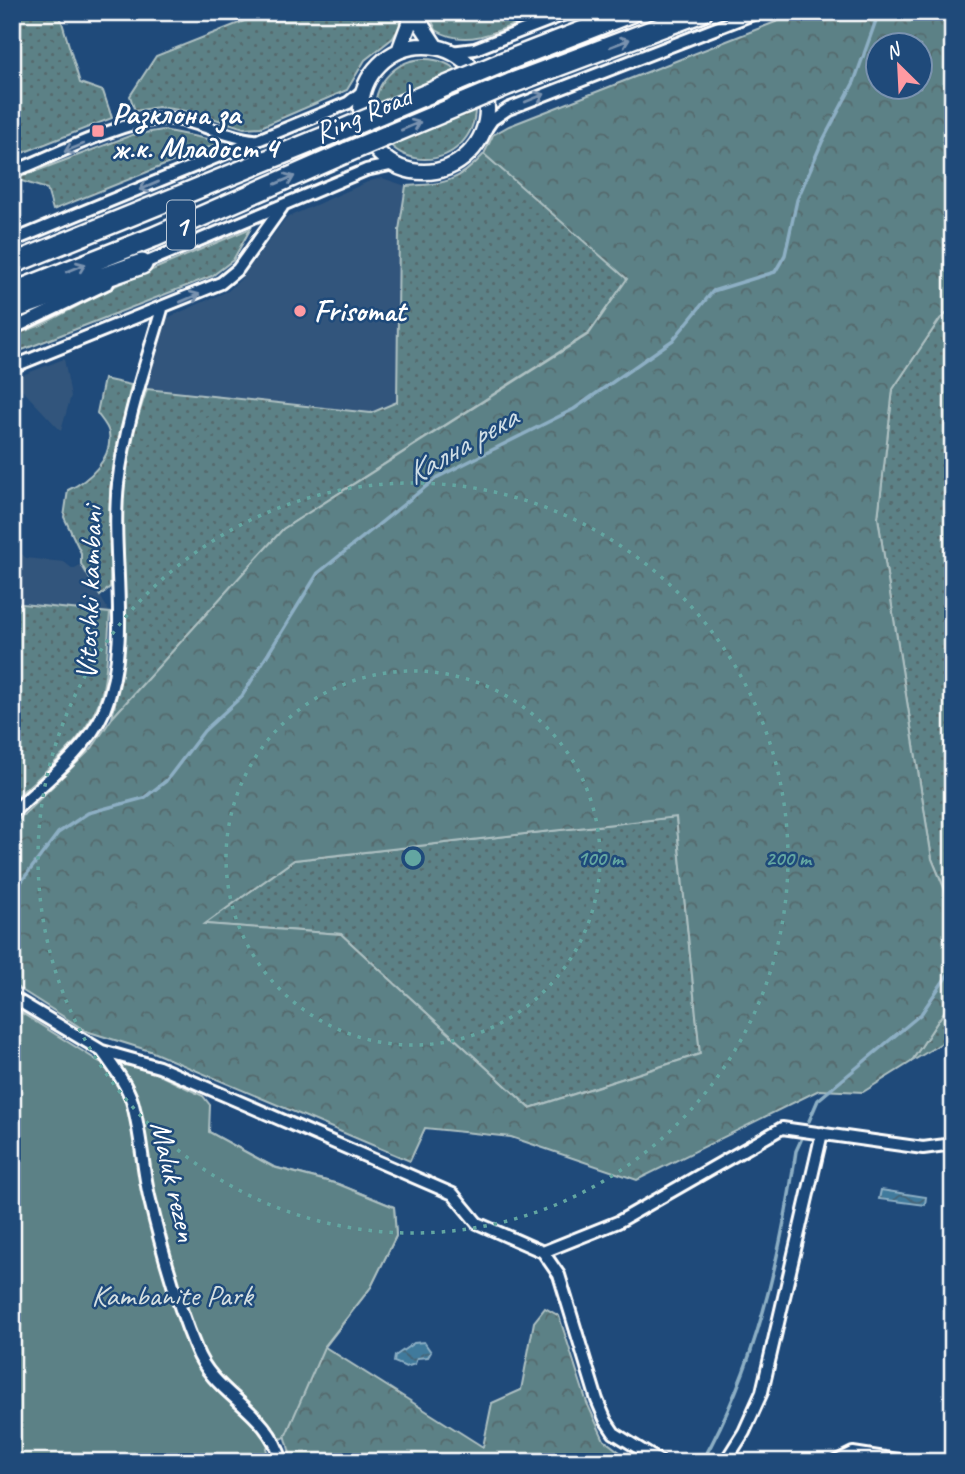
<svg xmlns="http://www.w3.org/2000/svg" width="965" height="1474" viewBox="0 0 965 1474" font-family="Caveat,sans-serif">
  <defs>
    <pattern id="grass-dots" width="8" height="8" patternUnits="userSpaceOnUse" patternTransform="scale(1.75)"><rect width="8" height="8" fill="#5c8186"/><path d="M2 2h.1M6 6h.1" fill="none" stroke="#55696c" stroke-width="1.8" stroke-linecap="round"/></pattern>
    <pattern id="forest-crowns" width="20" height="18" patternUnits="userSpaceOnUse" patternTransform="scale(1.75)"><rect width="20" height="18" fill="#5c8186"/><path d="M2 6a3 3 0 1 1 6 0M12 15a3 3 0 1 1 6 0" fill="none" stroke="#55696c"/></pattern>
    <pattern id="water-waves" width="16" height="10" patternUnits="userSpaceOnUse" patternTransform="scale(1.75)"><rect width="16" height="10" fill="#417a9c"/><path d="M0 5q4-4 8 0t8 0" fill="none" stroke="#466374"/></pattern>
  </defs>
  <rect width="100%" height="100%" fill="#1f4a7a"/>
  <filter id="ink" filterUnits="userSpaceOnUse"><feTurbulence type="fractalNoise" baseFrequency=".0143" numOctaves="2"/><feDisplacementMap in="SourceGraphic" scale="14" xChannelSelector="R" yChannelSelector="G"/><feConvolveMatrix kernelMatrix="1 2 1 2 8 2 1 2 1" color-interpolation-filters="sRGB"/></filter>
  <g filter="url(#ink)">
    <path fill="#32557b" d="M382 178 406 186 399 230 397 402 371 413 147 389 165 319 228 291 241 279 286 218 370 181Z
      M64 359 71 396 61 431 12 379Z
      M12 487 17 490 13 545 26 558 64 562 73 569 82 564 110 613 12 603Z"/>
    <path fill="url(#grass-dots)" stroke="#aec0c2" stroke-width="2" d="M12 12H56L61 19 80 83 103 91 112 118 12 157Z
      M267 12H399L400 26 393 38 365 60 347 90 261 127 244 128 193 112 158 107 135 111 130 96 156 56Z
      M428 12H542C508 26 470 51 436 30Z
      M375 109a50 50 0 1 1 100 0a50 50 0 1 1-100 0Z
      M163 130 222 142 53 210 47 189 15 179 132 135Z
      M484 154 628 278 589 333 283 529 112 718C131 642 115 564 121 488 124 454 137 421 147 389L371 413 397 402 399 230 406 186C443 184 458 183 484 154Z
      M251 228 233 260 212 276 12 354V336L41 325 119 284Z
      M953 308V909L932 859 878 518 893 389 940 319Z
      M104 379 131 385 110 488V587L100 596 81 564V553L64 517 68 490C88 481 113 459 109 433 108 426 100 418 97 413Z
      M12 603 110 613C108 636 108 660 104 683 96 734 48 768 12 801V753L18 733 12 731Z
      M676 817 700 1054 530 1108 341 934 204 924 294 860Z
      M953 998V1036L911 1062Z"/>
    <path fill="url(#forest-crowns)" stroke="#aec0c2" stroke-width="2" fill-rule="evenodd" d="M801 12H953V308L940 319 893 389 878 518 932 859 953 909V998L911 1062 863 1092 819 1090 637 1180 511 1137 425 1128 410 1161 150 1051 86 1031 12 984V826L92 748 112 718 283 529 589 334 627 279 484 154 493 135 509 126ZM878 46H920V88H878ZM676 817 700 1054 530 1108 341 934 205 924 294 860Z
      M209 1132 274 1167 338 1184 394 1207 396 1236 371 1287 325 1347 483 1447 492 1403 521 1390 534 1322 545 1308 559 1316 587 1403 604 1440 633 1462H292Z"/>
    <path fill="#5c8186" stroke="#aec0c2" stroke-width="2" d="M12 1007 100 1062 145 1068 203 1096 210 1105 209 1132 273 1167 338 1184 394 1207 396 1236 371 1287 324 1347 285 1437 266 1448 270 1462H12Z"/>
    <path fill="url(#water-waves)" stroke="#8dafc4" stroke-width="2" d="M881 1190 926 1197 925 1205 879 1199Z
      M424 1342 431 1352 428 1357 417 1358 415 1364 406 1367 394 1362 395 1356 414 1343Z"/>
    <g fill="none" stroke-linecap="round" stroke-linejoin="round">
      <path stroke="#8dafc4" stroke-width="3.5" d="M12 894 58 833 88 813 144 798 166 781 204 731 242 696 318 573 438 477 574 409 673 340 713 291 775 272 785 255 797 200 822 142 854 82 879 12
        M809 1121 818 1100 921 1014 953 967
        M702 1462C756 1366 780 1259 796 1151L801 1140"/>
      <g stroke="#fff" stroke-width="16">
        <path id="street" d="M451 52 475 49 570 12
          M481 136 492 120 508 109 758 12
          M12 172C54 156 133 114 176 119 203 123 228 138 254 140
          M12 241 348 103 363 91
          M140 265 366 170 394 164
          M12 329 108 283
          M12 367 221 283 238 269 282 207
          M12 813C43 783 86 752 104 711 133 641 110 557 118 484 125 424 145 367 162 309
          M12 997 102 1051 159 1067 453 1194 477 1223 543 1252 559 1275 597 1400 606 1421 614 1433 661 1462
          M102 1051C113 1067 126 1083 132 1101 141 1132 142 1165 149 1196 161 1247 176 1301 196 1349 214 1396 268 1409 282 1462
          M543 1252 618 1222 782 1128 923 1148 953 1144
          M725 1462 744 1432 762 1392 822 1133
          M835 1462 853 1453 911 1462"/>
      </g>
      <g stroke="#fff" stroke-width="19">
        <path id="secondary" d="M413 12 436 47
          M361 109a63 63 0 1 1 126 0a63 63 0 1 1-126 0Z
          M399 51 413 13"/>
      </g>
      <g stroke="#fff" stroke-width="24">
        <path id="highway" d="M501 63 632 12
          M510 84 702 12
          M12 264 339 131
          M12 293 154 237 348 152
          M12 309 142 264"/>
      </g>
      <use href="#street" stroke="#1f4a7a" stroke-width="10"/>
      <use href="#secondary" stroke="#1f4a7a" stroke-width="14"/>
      <use href="#highway" stroke="#1f4a7a" stroke-width="19"/>
      <g stroke="#fff" stroke-width="24" stroke-linecap="butt">
        <path id="highway-bridge" d="M339 131 501 63
          M348 152 510 84"/>
      </g>
      <use href="#highway-bridge" stroke="#1f4a7a" stroke-width="19"/>
    </g>
    <defs><path id="oneway-shaft" d="M-6 0H5M1.5-3L5.5 0L1.5 3" fill="none" stroke-width="1.6" stroke-linecap="round" stroke-linejoin="round" transform="scale(1.75)"/></defs>
    <g stroke="#7992af">
      <use href="#oneway-shaft" transform="translate(620 43) rotate(-21)"/>
      <use href="#oneway-shaft" transform="translate(535 98) rotate(-22)"/>
      <use href="#oneway-shaft" transform="translate(411 126) rotate(-23)"/>
      <use href="#oneway-shaft" transform="translate(74 148) rotate(158)"/>
      <use href="#oneway-shaft" transform="translate(285 180) rotate(-23)"/>
      <use href="#oneway-shaft" transform="translate(149 186) rotate(157)"/>
      <use href="#oneway-shaft" transform="translate(76 268) rotate(-22)"/>
      <use href="#oneway-shaft" transform="translate(190 298) rotate(-23)"/>
    </g>
  </g>
  <g fill="none" stroke="#63a6a1" stroke-width="3.5" stroke-dasharray="3.5 7">
    <circle cx="413" cy="858" r="187"/>
    <circle cx="413" cy="858" r="375"/>
  </g>
  <g fill="#ff9aa2" stroke="#1f4a7a" stroke-width="2.5">
    <rect x="91" y="124" width="14" height="14" rx="3.5"/>
    <circle cx="300" cy="311" r="7"/>
  </g>
  <g text-anchor="middle" stroke-width="5" stroke-linejoin="round" paint-order="stroke">
    <rect fill="#1f4a7a" stroke="#bcc9d7" stroke-width="2" x="167" y="200.5" width="28" height="49" rx="5"/>
    <g font-size="28" font-weight="bold" fill="#fff">
      <text x="181" y="235">1</text>
    </g>
    <g font-size="30" font-weight="bold" fill="#fff" stroke="#1f4a7a" text-anchor="start">
      <text x="112" y="124">Разклона за<tspan x="112" dy="34">ж.к. Младост 4</tspan></text>
      <text x="314" y="321">Frisomat</text>
    </g>
    <g font-size="30" fill="#fff" stroke="#1f4a7a">
      <text transform="translate(363 114) rotate(-23)" y="10">Ring Road</text>
      <text transform="translate(89 593) rotate(-88)" y="10">Vitoshki kambani</text>
      <text transform="translate(174 1181) rotate(77)" y="10">Maluk rezen</text>
    </g>
    <g font-size="30" fill="#d6e0e1" stroke="#1f4a7a">
      <text x="172" y="1305">Kambanite Park</text>
    </g>
    <g font-size="32" font-style="italic" fill="#d0dee6" stroke="#1f4a7a">
      <text transform="translate(461 445) rotate(-30)" y="11">Кална река</text>
    </g>
  </g>
  <circle cx="413" cy="858" r="10" fill="#63a6a1" stroke="#1f4a7a" stroke-width="3.5"/>
  <g font-size="21" text-anchor="middle" font-weight="bold" fill="#63a6a1" stroke="#1f4a7a" stroke-width="5" stroke-linejoin="round" paint-order="stroke">
    <text x="600" y="865">100 m</text>
    <text x="788" y="865">200 m</text>
  </g>
  <rect width="965" height="1474" fill="none" stroke="#1f4a7a" stroke-width="42"/>
  <rect x="21" y="21" width="923" height="1432" fill="none" stroke="#fff" stroke-width="2.5" filter="url(#ink)"/>
  <g transform="translate(899 66) rotate(336)"><circle r="33" fill="#1f4a7a" stroke="#7992af" stroke-width="2"/>
  <path d="M0-5L12 26L0 18L-12 26Z" fill="#ff9aa2"/>
  <text y="-10" font-size="19" font-weight="bold" text-anchor="middle" fill="#ffffff">N</text>
  </g>
</svg>
